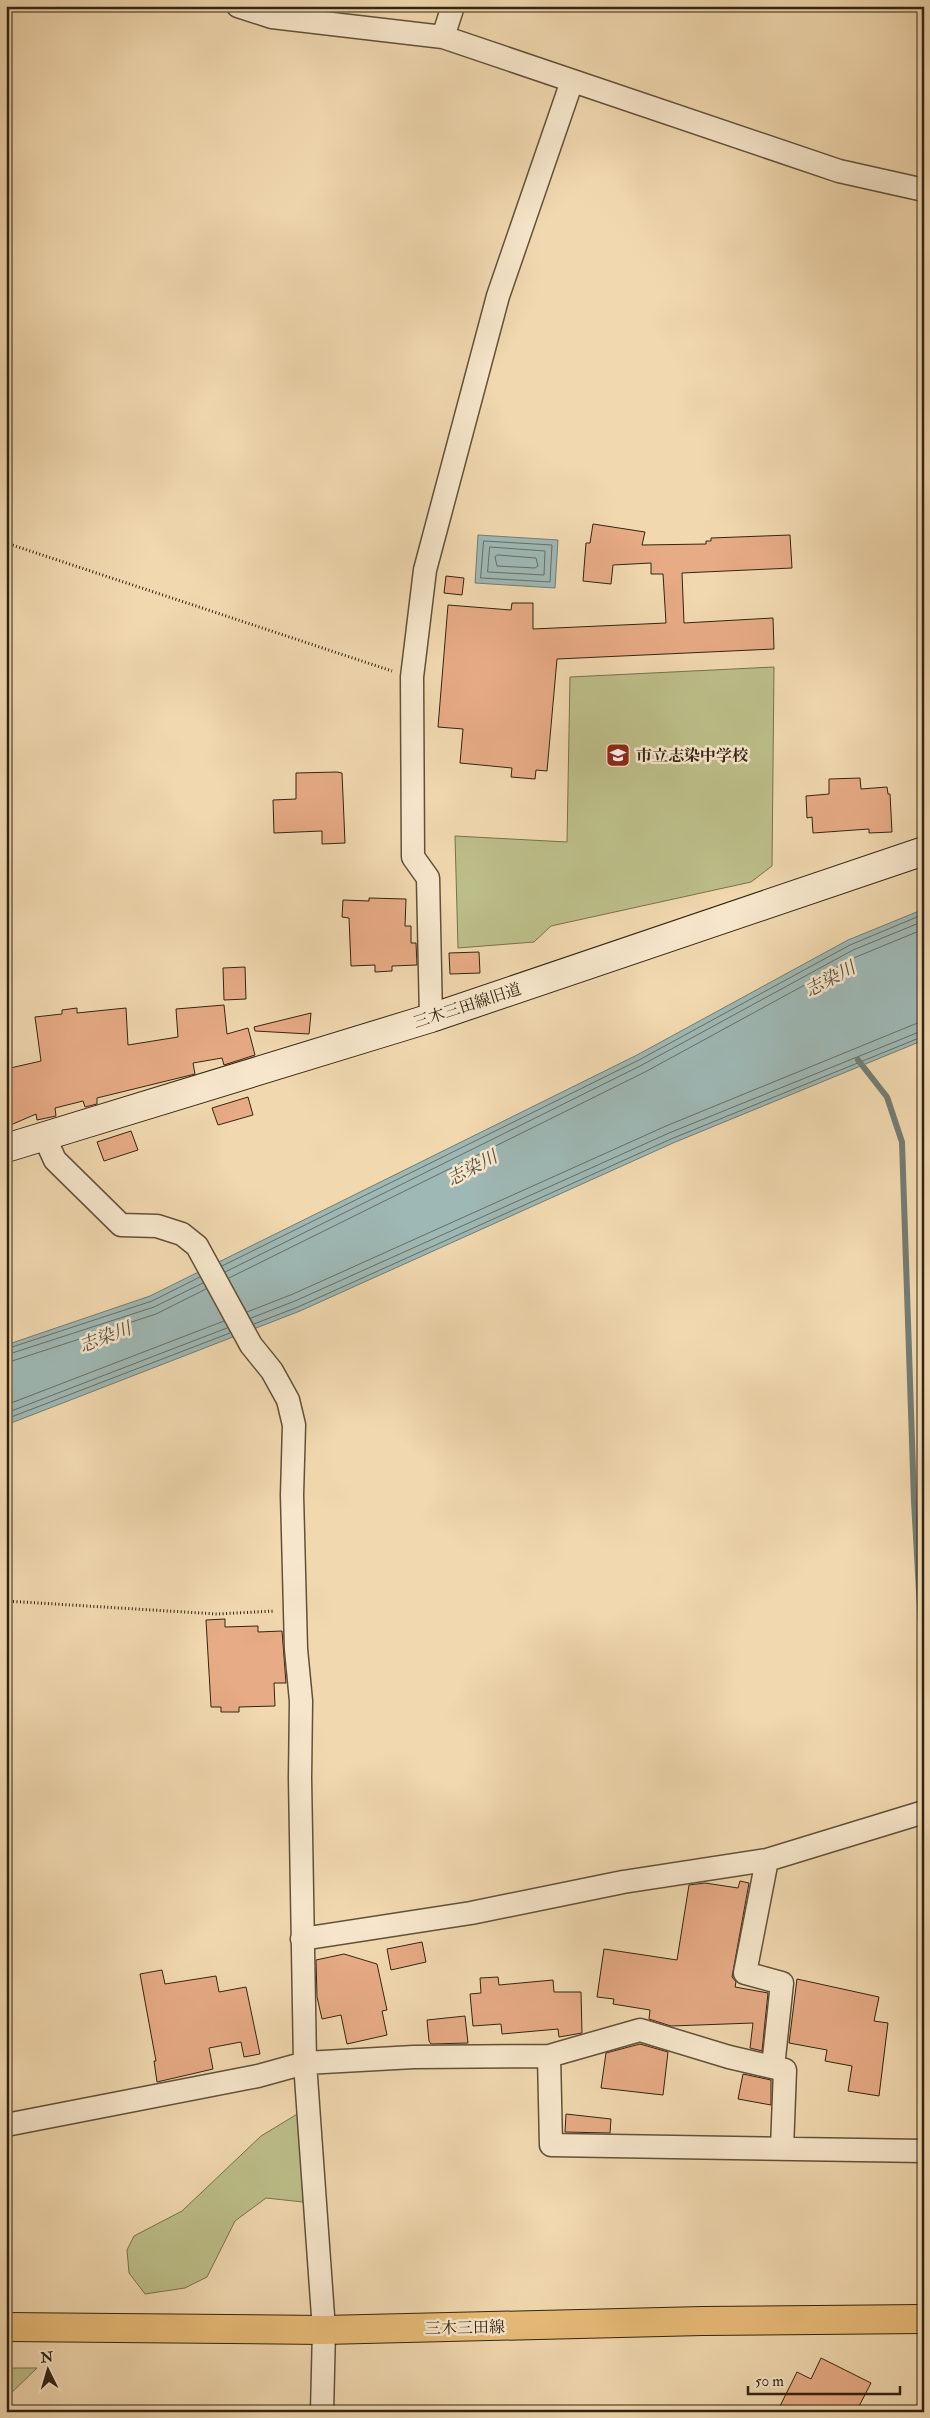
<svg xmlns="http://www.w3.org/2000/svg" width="930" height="2418" viewBox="0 0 930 2418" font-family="'IM FELL Double Pica','Noto Serif JP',serif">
  <rect width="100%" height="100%" fill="#f1d8af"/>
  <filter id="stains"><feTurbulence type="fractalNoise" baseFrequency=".004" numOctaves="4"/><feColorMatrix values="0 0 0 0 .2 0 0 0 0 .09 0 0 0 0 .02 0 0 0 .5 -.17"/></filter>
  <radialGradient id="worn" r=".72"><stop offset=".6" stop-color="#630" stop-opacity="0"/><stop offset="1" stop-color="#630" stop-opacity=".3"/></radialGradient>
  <path fill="#bcbe89" stroke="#78714d" d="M774 667 772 866 751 882 551 926 534 942 458 948 455 836 567 842 570 677Z
    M299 2113 303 2202 266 2198 235 2221 207 2277 185 2288 145 2294 129 2273 127 2250 134 2236 182 2211 261 2136Z
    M6 2368H37L6 2398Z"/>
  <path fill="#9eb8b5" stroke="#737d73" d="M478 535 558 540 555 588 475 583Z
    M924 909V1040L673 1143 300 1311 6 1425V1345L150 1296 637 1055 848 940Z"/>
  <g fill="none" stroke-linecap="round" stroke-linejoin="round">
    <path stroke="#686e63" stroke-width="1" d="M484 541 552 545 550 582 481 578Z
      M490 547 545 551 544 575 488 572Z
      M498 555 536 558 538 566 535 568 497 566 495 557Z
      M222 1266 639 1060 850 945 924 914
      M225 1272 642 1065 853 950 924 921
      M229 1278 645 1072 856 957 924 929
      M247 1312 293 1294 666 1126 915 1024 924 1022
      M251 1318 295 1301 669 1133 924 1030
      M254 1324 298 1307 671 1139 924 1036
      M6 1349 152 1301 200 1277
      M6 1355 154 1307 203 1283
      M6 1363 156 1314 206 1289
      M6 1405 224 1321
      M6 1413 227 1328
      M6 1419 230 1333"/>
    <path stroke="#737d73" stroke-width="6" d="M858 1060 887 1097 902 1142 914 1501 924 1681"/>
  </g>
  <path fill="#e7ab85" stroke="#332411" d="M593 524 645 532 642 545 706 544V541H711V538L790 535 792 568 682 573 684 623 773 618 774 649 557 659 547 771 536 770 535 779 511 777 512 768 460 763 463 729 438 727 448 605 511 610 512 603H533V629L666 623 663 574H651V563L613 565 611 584 583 581 586 543H590Z
    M446 576 464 578 462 595 444 593Z
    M337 772 342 773 345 843 322 844V831L274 833 273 800 296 799V773Z
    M860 778 861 789 887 787 888 794H890L892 832 869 833V829L813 833 812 817 807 818 806 796 829 794V779Z
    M369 898 406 899 405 926H411V943H416L417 965 392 966V971L375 972V965L351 966 349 918 342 917 343 900 369 901Z
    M479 952 480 973 450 974 449 953Z
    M245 967 246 999 224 1000 223 968Z
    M224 1005 227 1034 248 1028 255 1055 224 1065 222 1058 193 1063 195 1074 97 1098V1104L85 1107 83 1101 55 1108 56 1116 37 1120 36 1114 6 1127V1069L41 1061 35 1017 62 1014V1010L77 1008V1013L126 1008 128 1045 178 1037 176 1009Z
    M311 1013 309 1034 255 1031 254 1027Z
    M248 1097 253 1115 218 1125 212 1108Z
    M131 1131 138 1150 104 1161 97 1142Z
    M225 1619V1627L258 1626V1632L282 1631 286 1683H274L275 1706 239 1707V1712H221V1707H211L206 1620Z
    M740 1881 749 1883 732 1977 736 1982 735 1987 768 1993 762 2051 750 2048 753 2023 671 2026 649 2019 650 2010 613 2004 614 1999 597 1997 604 1949 677 1960 689 1885 705 1883 738 1888Z
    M422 1942 426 1962 391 1970 387 1949Z
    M344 1954 377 1964 387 2010 382 2011 387 2035 347 2044 341 2015 322 2019 317 1997 316 1960Z
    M162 1970 165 1984 216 1976 219 1992 246 1987 260 2054 244 2057 241 2042 209 2048 213 2069 157 2082 154 2061H156L140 1974Z
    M498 1977 499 1985 553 1980 554 1992H581L582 2033 559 2037 558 2029 502 2034 501 2024 473 2026 470 1994 481 1993 480 1978Z
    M797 1979 879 1997 874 2021 888 2023 879 2096 848 2091 852 2066 825 2061 827 2050 789 2043Z
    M465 2016 468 2043 431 2044 429 2041 427 2020Z
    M640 2044 668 2052 663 2095 601 2088 606 2053Z
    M743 2074 771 2080V2105L738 2099Z
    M566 2114 611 2119 610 2133 565 2132Z
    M821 2358 871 2383 856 2412H777L797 2372 811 2379Z"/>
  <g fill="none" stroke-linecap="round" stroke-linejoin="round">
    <g stroke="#625138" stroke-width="25">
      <path id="street" d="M238 6 272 17 443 37 839 171 924 190
        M443 37 453 6
        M431 1018 428 878 413 857 412 677 425 570 498 296 572 81
        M44 1136 55 1160 121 1225 157 1226 182 1234 197 1246 251 1345 272 1371 288 1400 294 1425 292 1495 296 1649 301 1701 300 1778 305 2063 324 2330 322 2412
        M767 1860 745 1973 782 1983 773 2067
        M302 1939 471 1913 623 1882 767 1860 924 1812
        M549 2056 640 2030 729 2057 785 2070 782 2149
        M6 2125 258 2076 305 2063 414 2057 549 2056 551 2145 924 2151"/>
    </g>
    <g stroke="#332411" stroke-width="30">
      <path id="secondary" d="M6 1148 431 1018 924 851"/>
    </g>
    <g stroke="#332411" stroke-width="30">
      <path id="primary" d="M6 2327 324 2330 703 2321 924 2319"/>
    </g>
    <path stroke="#332411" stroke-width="3" stroke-dasharray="1 2.5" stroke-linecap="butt" d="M6 543 392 671
      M6 1601 217 1614 275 1611"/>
    <use href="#street" stroke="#f6e6cb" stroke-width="22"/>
    <use href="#secondary" stroke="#f6e6cb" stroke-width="28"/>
    <use href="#primary" stroke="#e8bc78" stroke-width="28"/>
  </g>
  <defs>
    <g id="school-square" transform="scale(1.25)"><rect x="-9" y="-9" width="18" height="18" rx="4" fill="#8f2418" stroke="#f6e6cb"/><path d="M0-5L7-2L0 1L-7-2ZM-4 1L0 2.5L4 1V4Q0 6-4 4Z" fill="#fff"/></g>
  </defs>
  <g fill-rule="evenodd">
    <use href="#school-square" x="618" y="755"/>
  </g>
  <g text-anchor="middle" stroke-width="5" stroke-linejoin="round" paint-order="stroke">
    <g font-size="16" font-weight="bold" fill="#332411" stroke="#f6e6cb" text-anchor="start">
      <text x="636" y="761">市立志染中学校</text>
    </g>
    <g font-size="16" fill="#332411" stroke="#f6e6cb">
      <text transform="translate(467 1005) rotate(-18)" y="6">三木三田線旧道</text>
      <text transform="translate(465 2327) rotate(-1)" y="6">三木三田線</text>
    </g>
    <g font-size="18" font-style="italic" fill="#535042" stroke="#f6e6cb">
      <text transform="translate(830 979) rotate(-28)" y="6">志染川</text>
      <text transform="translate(472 1168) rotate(-28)" y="6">志染川</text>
      <text transform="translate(105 1337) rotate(-21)" y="6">志染川</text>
    </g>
  </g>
  <rect width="930" height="2418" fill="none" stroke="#f1d8af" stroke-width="25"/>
  <rect x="8" y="8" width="915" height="2403" fill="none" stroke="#332411" stroke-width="2.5"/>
  <rect x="12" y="12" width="905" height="2393" fill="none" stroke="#332411"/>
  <g transform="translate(48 2370) rotate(355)" stroke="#f6e6cb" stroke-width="4" paint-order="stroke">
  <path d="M0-4L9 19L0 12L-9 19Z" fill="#332411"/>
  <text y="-8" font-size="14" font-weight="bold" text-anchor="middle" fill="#332411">N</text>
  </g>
  <path d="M748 2386v8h152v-8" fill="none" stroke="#332411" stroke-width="2.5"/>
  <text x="755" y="2386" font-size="15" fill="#332411" stroke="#f6e6cb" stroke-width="4" paint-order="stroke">50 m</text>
  <rect width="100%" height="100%" filter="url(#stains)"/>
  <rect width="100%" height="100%" fill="url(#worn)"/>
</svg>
